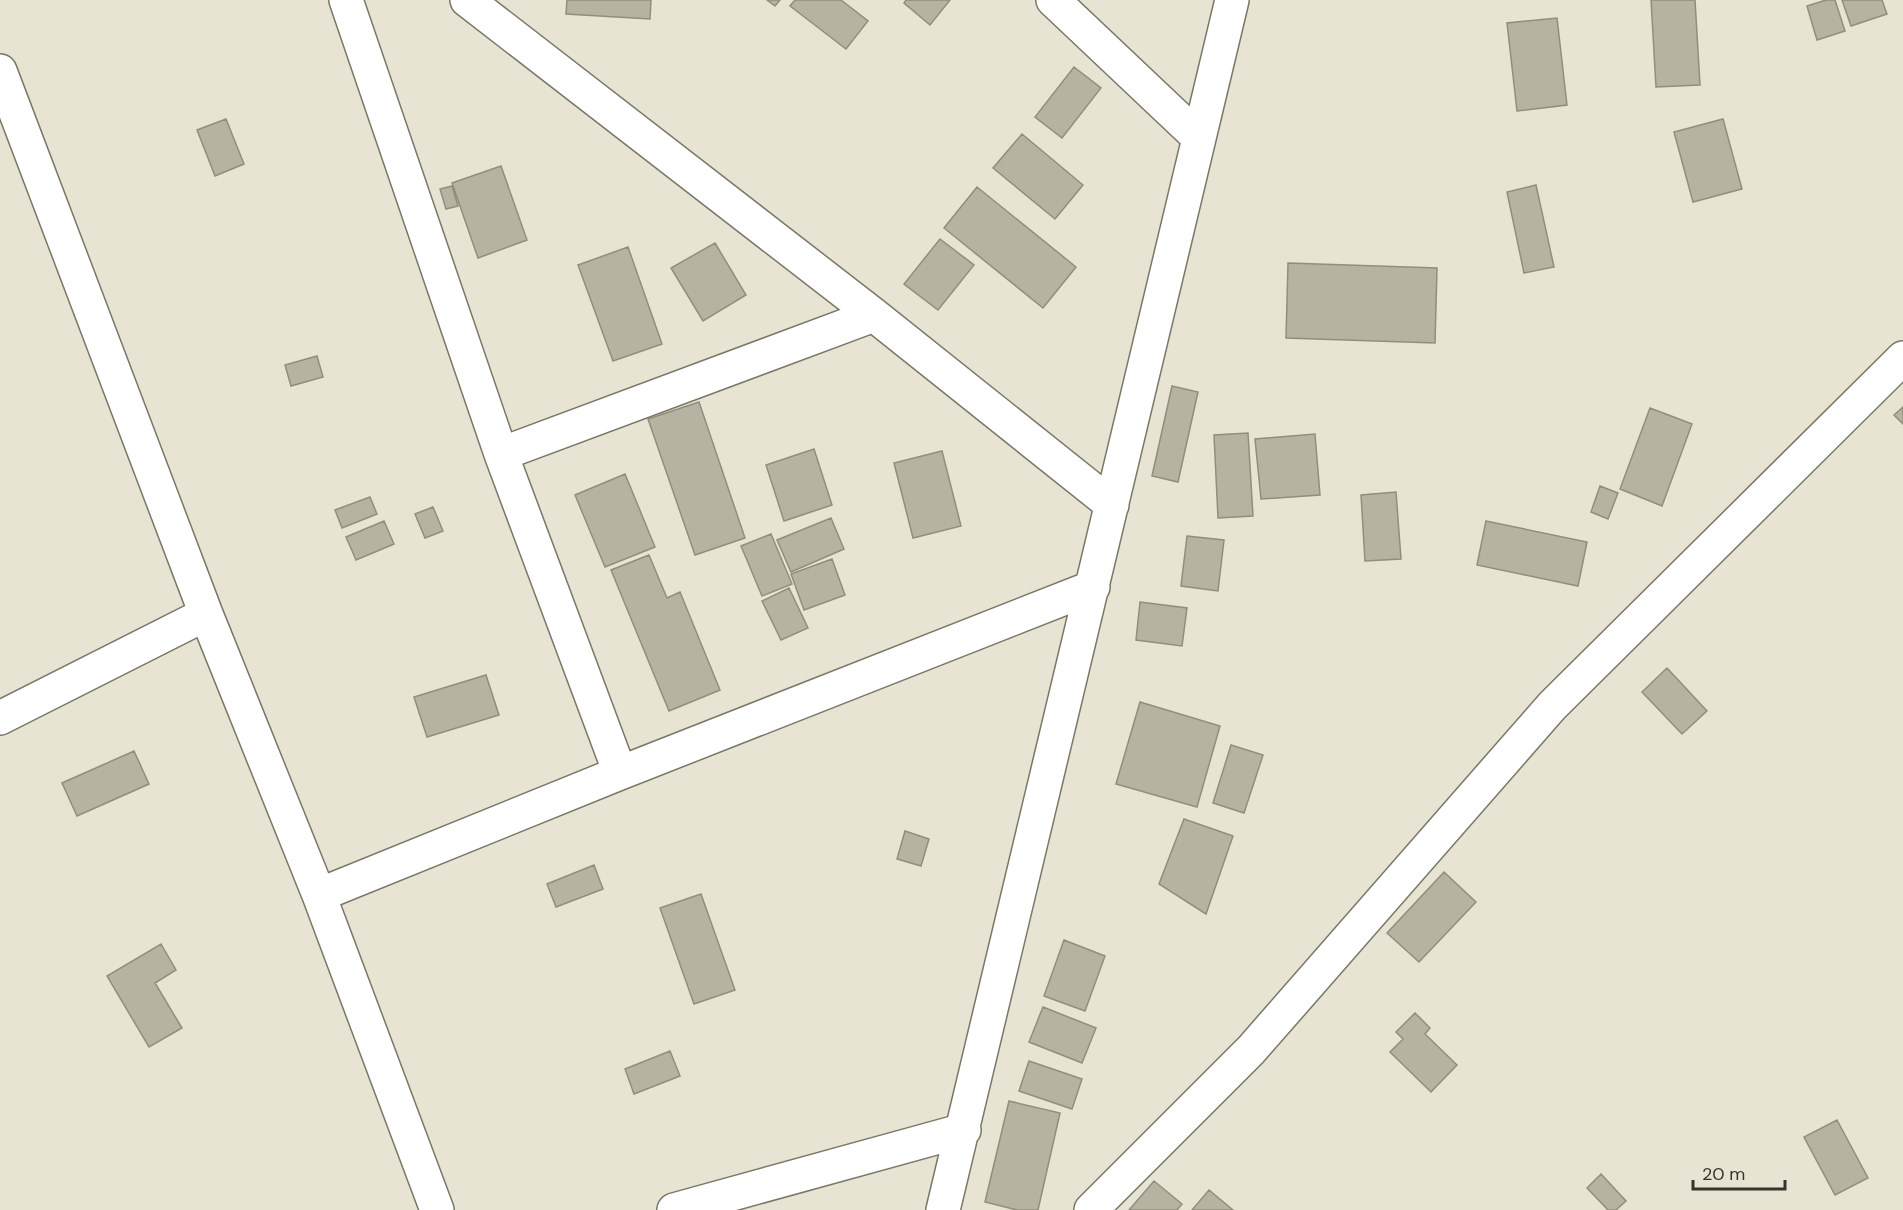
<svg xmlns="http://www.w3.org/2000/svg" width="1903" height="1210" viewBox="0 0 1903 1210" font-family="'DM Sans',sans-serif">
  <rect width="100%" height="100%" fill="#e7e4d3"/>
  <path fill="#b7b3a3" stroke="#918e7e" stroke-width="1.5" d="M567 0H651L650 19 566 14Z
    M767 0H780L775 6Z
    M795 0H841L868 21 846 49 790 6Z
    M906 0H950L930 25 904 3Z
    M1651 0H1695L1700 85 1656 87Z
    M1826 0H1835L1845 31 1817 40 1807 6Z
    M1842 0H1882L1887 14 1851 26Z
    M1557 18 1567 105 1517 111 1507 23Z
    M1074 67 1101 88 1062 138 1035 117Z
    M226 119 244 164 215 176 197 130Z
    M1723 119 1742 189 1693 202 1674 132Z
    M1022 134 1083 185 1055 219 993 168Z
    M501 166 527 240 478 258 452 183Z
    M1536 185 1554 267 1524 273 1507 192Z
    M452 186 458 206 446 209 440 189Z
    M977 187 1076 267 1043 308 944 228Z
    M940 239 974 265 938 310 904 284Z
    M715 243 746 295 703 321 671 268Z
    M628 247 662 344 613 361 578 265Z
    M1288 263 1437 268 1435 343 1286 338Z
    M317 356 323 377 291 386 285 365Z
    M1172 386 1198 392 1178 482 1152 476Z
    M699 402 745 538 695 555 648 419Z
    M1903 407V424L1894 415Z
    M1650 408 1692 424 1662 506 1620 489Z
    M1248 433 1253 516 1218 518 1214 435Z
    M1315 434 1320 495 1261 499 1255 439Z
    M814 449 832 505 784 521 766 465Z
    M942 451 961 526 913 538 894 463Z
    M625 474 655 547 605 567 575 495Z
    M1600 486 1618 493 1608 519 1591 512Z
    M1396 492 1401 559 1365 561 1361 495Z
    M370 497 377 514 342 528 335 510Z
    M433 507 443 531 425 538 415 514Z
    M831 518 844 549 791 572 777 540Z
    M384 521 394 544 356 560 346 537Z
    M1486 521 1587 542 1578 586 1477 565Z
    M771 534 792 584 762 596 741 546Z
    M1187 536 1224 540 1218 591 1181 586Z
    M649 555 667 598 680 592 720 690 669 711 611 570Z
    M832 559 845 595 804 610 791 574Z
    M789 588 808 628 781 640 762 601Z
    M1140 602 1187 608 1182 646 1136 640Z
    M1667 668 1707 711 1682 734 1642 692Z
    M486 675 499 715 427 737 414 697Z
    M1140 702 1220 726 1197 807 1116 784Z
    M1231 745 1263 755 1244 813 1213 803Z
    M134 751 149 784 77 816 62 783Z
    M1184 819 1233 836 1206 914 1159 884Z
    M905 831 929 839 921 866 897 859Z
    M594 865 603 889 556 907 547 884Z
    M1444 872 1476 902 1419 962 1387 933Z
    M701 894 735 990 694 1004 660 908Z
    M1064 940 1105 956 1085 1011 1044 996Z
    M161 944 176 970 155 983 182 1028 149 1047 107 976Z
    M1043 1007 1096 1028 1082 1063 1029 1042Z
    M1415 1013 1430 1028 1425 1034 1457 1065 1431 1092 1390 1052 1403 1039 1396 1032Z
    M670 1051 680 1076 634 1094 625 1069Z
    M1029 1061 1082 1079 1072 1109 1019 1091Z
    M1009 1101 1060 1113 1038 1210H1017L985 1202Z
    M1837 1120 1868 1178 1835 1195 1804 1137Z
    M1601 1174 1626 1201 1616 1210H1608L1587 1188Z
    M1154 1181 1182 1204 1177 1210H1129Z
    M1209 1190 1233 1210H1192Z"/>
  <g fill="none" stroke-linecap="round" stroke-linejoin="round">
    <g stroke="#7a7767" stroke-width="36">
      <path id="minor" d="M346 0 501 454 620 773
        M467 0 874 315 1112 505
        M1053 0 1199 138
        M0 71 206 614 319 895 437 1210
        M501 454 874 315
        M0 718 206 614
        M319 895 620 773 1093 587
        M674 1210 964 1130
        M943 1210 1232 0
        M1091 1210 1251 1050 1552 706 1903 358"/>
    </g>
    <use href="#minor" stroke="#fff" stroke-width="33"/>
  </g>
  <path d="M1693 1180v9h92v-9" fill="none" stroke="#36342e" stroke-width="3"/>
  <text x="1702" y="1180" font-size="18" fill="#36342e" stroke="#e7e4d3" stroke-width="4.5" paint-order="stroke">20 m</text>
</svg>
